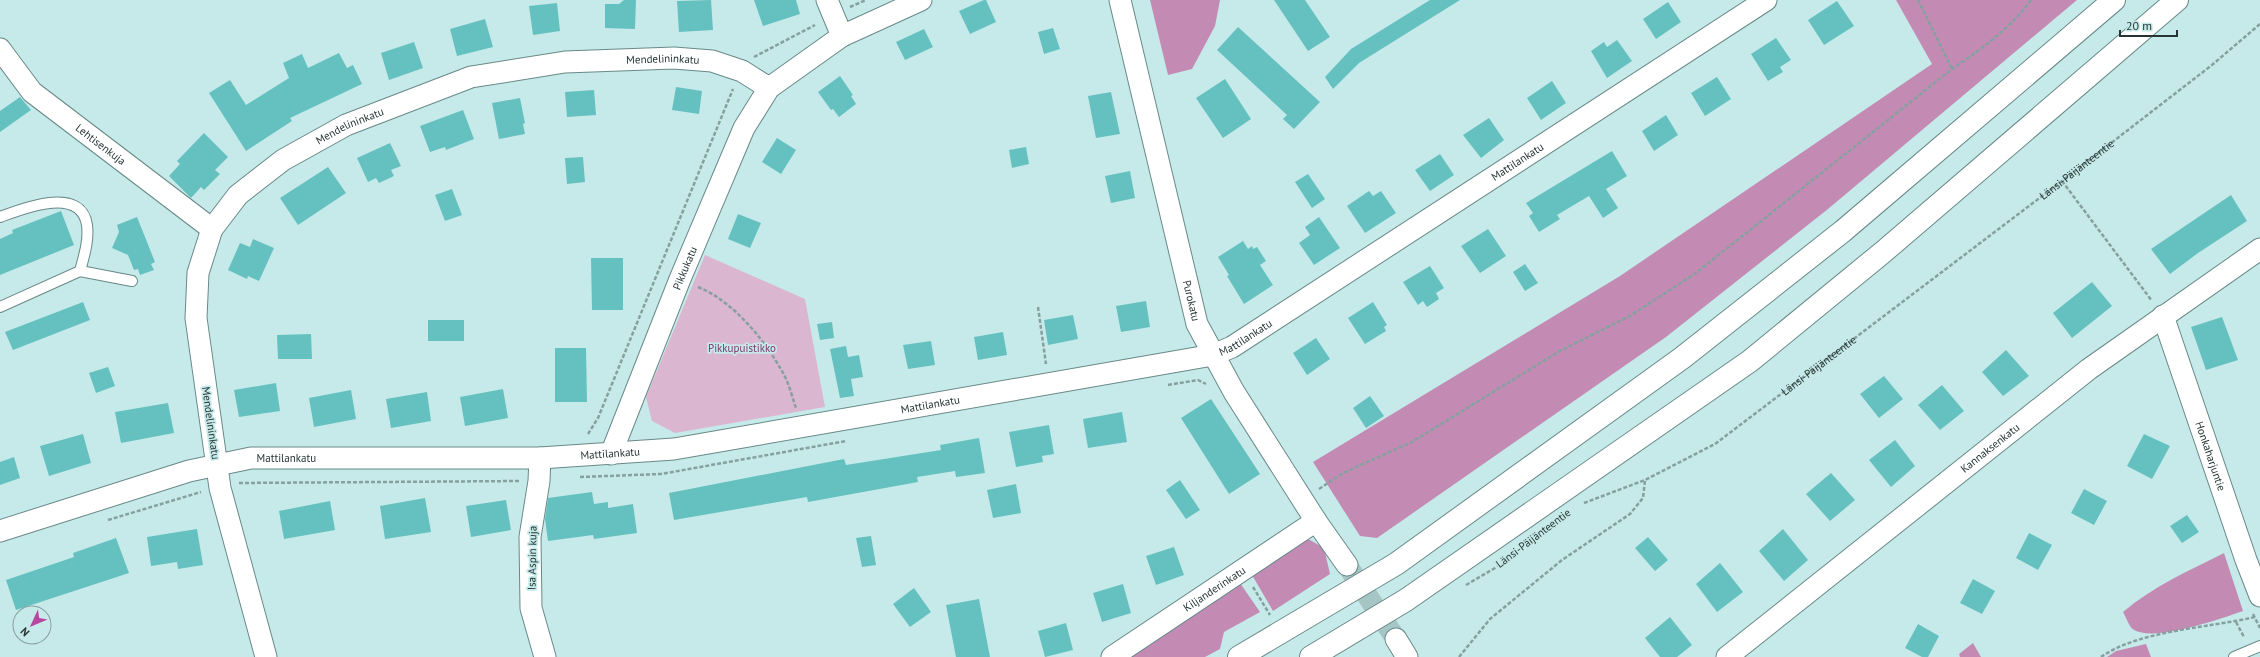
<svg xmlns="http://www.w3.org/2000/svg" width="2260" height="657" viewBox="0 0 2260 657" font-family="'PT Sans',sans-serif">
  <rect width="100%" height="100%" fill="#c6eae9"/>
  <path fill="#dbb6d1" d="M705 255 805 299 825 407 675 433 652 421 646 397Z"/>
  <path fill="#c38bb4" d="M1150 0H1220L1215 26 1192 69 1168 75Z
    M1896 0H2077L1828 209 1666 337 1377 538 1360 536 1313 462 1620 276 1932 64Z
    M1303 536 1324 548 1330 574 1273 611 1252 575Z
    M2224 553 2243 611C2220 619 2155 642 2134 630 2129 627 2126 617 2123 612 2152 587 2190 570 2224 553Z
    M1240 583 1260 612 1224 632 1220 649 1205 657H1128Z
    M1973 643 1981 657H1960L1959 654Z
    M2146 644 2151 657H2107L2116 651Z"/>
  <path fill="#65c1c0" d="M624 0H636L635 29 605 28V4H619Z
    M711 0 713 30 679 32 677 1Z
    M754 0H796L800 14 763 26Z
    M984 0H986L996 22 970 34 959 11Z
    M1274 0H1305L1330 37 1308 51Z
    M1430 0H1460L1359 63 1333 89 1325 77 1351 49Z
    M1837 1 1854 26 1824 45 1808 20Z
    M1668 2 1681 22 1656 39 1643 19Z
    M557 3 560 31 533 35 529 6Z
    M485 19 493 47 457 56 450 29Z
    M1238 27 1320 102 1294 129 1283 119 1287 115 1217 50Z
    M1053 28 1060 49 1044 54 1038 32Z
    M924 29 933 47 905 60 896 42Z
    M1776 38 1791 60 1780 67 1783 72 1768 81 1751 54Z
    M1617 40 1632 61 1607 78 1591 51 1604 42 1607 47Z
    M414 42 423 68 389 80 381 53Z
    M339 53 347 68 353 65 362 84 290 118 292 121 246 151 209 93 230 80 246 105 289 78 283 63 302 54 308 68Z
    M840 76 853 95 851 96 856 104 839 117 833 109 831 110 818 92Z
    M1717 77 1731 99 1705 116 1691 93Z
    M1225 79 1251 119 1223 138 1196 98Z
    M1552 81 1566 103 1541 120 1527 98Z
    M676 87 702 91 699 114 672 110Z
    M594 90 596 115 567 117 565 92Z
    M1111 92 1120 134 1096 138 1088 96Z
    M20 97 31 110 0 132V111Z
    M520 98 525 123 523 124 525 134 499 139 492 103Z
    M463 110 474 139 446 150 445 147 430 152 420 126Z
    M1666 115 1678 135 1654 151 1642 131Z
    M1489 118 1504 140 1481 158 1463 135Z
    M204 133 228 157 215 170 220 174 204 190 201 187 191 198 169 176 180 164 177 161Z
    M777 138 796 150 781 174 762 162Z
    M390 143 401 166 391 170 394 176 379 183 376 178 368 182 357 158Z
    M1026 147 1029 164 1012 168 1009 150Z
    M1612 151 1627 176 1606 189 1618 208 1603 218 1589 196 1557 215 1560 219 1539 232 1529 216 1533 213 1526 203Z
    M1440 154 1454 175 1430 191 1415 170Z
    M583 157 585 182 567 184 565 158Z
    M328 167 346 193 298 225 280 198Z
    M1130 171 1135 198 1111 203 1105 176Z
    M1308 174 1325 199 1312 208 1295 182Z
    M452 189 462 215 445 221 435 195Z
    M1369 191 1373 196 1381 191 1396 213 1365 233 1347 206Z
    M2231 195 2247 221 2198 253 2170 274 2151 249Z
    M61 211 74 245 0 275V239L13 233 12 230Z
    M738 214 761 223 750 248 728 239Z
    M137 217 155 262 151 264 154 270 140 275 138 269 134 270 128 255 112 248 119 232 117 225Z
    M1319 217 1340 248 1314 265 1299 243 1310 235 1305 227Z
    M1488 229 1506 256 1480 273 1461 246Z
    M253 239 274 248 259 281 248 276 247 279 228 270 240 243 250 247Z
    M1243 241 1248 249 1252 246 1253 249 1257 247 1266 261 1260 265 1273 285 1244 304 1227 276 1229 275 1218 257Z
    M591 258H623V310H592Z
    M1525 264 1538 283 1525 291 1513 272Z
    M1430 266 1444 288 1436 293 1439 299 1427 307 1423 301 1418 305 1403 282Z
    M2092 282 2112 306 2072 338 2053 313Z
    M1146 301 1150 327 1121 332 1116 306Z
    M83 302 90 320 13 350 5 332Z
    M1373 302 1387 325 1384 327 1386 331 1365 344 1348 318Z
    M1073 315 1078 339 1048 345 1044 320Z
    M2222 317 2238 360 2206 370 2191 327Z
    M428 320H464V341H428Z
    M832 322 834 338 820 340 817 324Z
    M1003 332 1007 355 978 360 974 337Z
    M311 334 312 359H278L277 335Z
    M1316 338 1330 359 1307 375 1293 353Z
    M931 341 935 365 908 369 903 345Z
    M846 346 848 357 859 355 863 377 851 379 854 396 840 398 830 349Z
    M555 348H586L587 402H555Z
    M2006 350 2029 376 2003 396 1982 372Z
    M108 367 115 386 96 393 89 373Z
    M1884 376 1903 399 1879 418 1860 394Z
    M276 383 280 411 239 417 234 390Z
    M1942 385 1964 411 1940 430 1918 405Z
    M503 389 508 418 465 426 460 397Z
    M351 390 356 419 314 427 309 398Z
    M427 392 431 421 391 428 386 399Z
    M1370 396 1384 416 1366 428 1353 408Z
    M1211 399 1260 474 1229 494 1181 418Z
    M168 403 174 433 121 443 115 412Z
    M1122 412 1127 442 1088 448 1083 419Z
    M1049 425 1054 454 1042 456 1043 462 1016 467 1009 432Z
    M83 434 91 463 49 476 40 446Z
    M2144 434 2170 446 2152 479 2127 466Z
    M979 438 985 473 956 477 955 471 917 477 918 482 808 502 807 497 674 520 669 493 844 459 846 465 941 450 940 445Z
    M1895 440 1915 466 1891 487 1869 460Z
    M14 457 20 478 0 485V462Z
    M1831 473 1855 500 1830 521 1806 494Z
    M1180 480 1200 510 1186 519 1166 490Z
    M1016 484 1021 513 993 518 987 490Z
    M2084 489 2107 501 2094 525 2071 513Z
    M592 492 594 504 608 502V508L633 504 637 533 594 539 593 535 548 541 545 519 548 498Z
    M425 498 431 532 385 539 380 506Z
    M506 500 511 530 471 537 466 506Z
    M330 501 335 530 284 539 279 511Z
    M2187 515 2199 532 2182 543 2170 526Z
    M197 529 203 565 178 569 177 562 151 566 147 537Z
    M1783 529 1808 560 1784 581 1759 551Z
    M2029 533 2052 545 2038 570 2016 558Z
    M871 536 876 565 862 567 856 538Z
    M1648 537 1668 560 1655 571 1635 548Z
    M116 538 129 573 16 610 6 580 74 557 73 553Z
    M1174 547 1184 575 1156 585 1146 556Z
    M1720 563 1743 592 1717 612 1696 584Z
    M1973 579 1995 591 1982 614 1960 603Z
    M1123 584 1131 613 1102 622 1093 593Z
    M914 588 931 612 910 627 893 604Z
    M979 599 990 657H956L946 605Z
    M1670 617 1692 645 1677 657H1660L1645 638Z
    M1066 623 1073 650 1045 657 1038 631Z
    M1918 624 1939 636 1928 657H1922L1905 648Z"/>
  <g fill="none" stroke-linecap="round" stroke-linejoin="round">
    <path stroke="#a6c6c5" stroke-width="21" stroke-dasharray="21 10" stroke-linecap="butt" d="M1347 565 1396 639"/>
    <g stroke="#688988" stroke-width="12">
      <path id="service" d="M0 217C22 209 81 185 87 225 89 241 84 256 80 271L0 307
        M80 271 132 281
        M2234 657 2260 646"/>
    </g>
    <g stroke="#688988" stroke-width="23">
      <g id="minor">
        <path d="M827 0 842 36"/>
        <path id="s2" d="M1120 0 1197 324 1234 392 1316 521 1347 565"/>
        <path id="s3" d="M0 49 32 92 212 229"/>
        <path id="s4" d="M2163 316 2246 560 2260 596"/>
        <path id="s5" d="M611 454 680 279 744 128 769 88 842 36 921 0"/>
        <path d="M540 458 539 481 530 537 531 608 545 657"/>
        <path id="s6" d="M0 531 189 471 251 458H540L674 449 1213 355 1232 347 1766 0"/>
        <path d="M1396 639 1407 657"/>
        <path id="s7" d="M266 657 220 488 196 318 198 273 212 229 238 195 283 160 346 125 471 77 565 62 674 58 712 61 742 71 769 88"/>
        <path id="s8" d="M1112 657 1316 521"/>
        <path id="s9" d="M1727 657 2089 369 2260 249"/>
      </g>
    </g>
    <g stroke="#688988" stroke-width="24">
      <path id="secondary" d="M1239 657 1396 564 1682 358 1843 231 2114 0
        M1311 657 1406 600 1750 361 1882 253 2177 0"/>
    </g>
    <g stroke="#85a09f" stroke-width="2.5" stroke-dasharray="4 2" stroke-linecap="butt">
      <path d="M1918 0 1952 69"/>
      <path d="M850 7 866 0"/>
      <path d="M754 57 815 25"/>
      <path d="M2062 181 2152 301"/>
      <path d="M698 287C733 301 765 340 783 373 789 383 792 397 796 408"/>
      <path d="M1038 307 1046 364"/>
      <path d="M1168 385 1198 380 1206 384"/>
      <path d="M588 434 598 418 733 89"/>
      <path d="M580 477 661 474 846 441"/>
      <path d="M239 483 520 481"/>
      <path d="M1319 489 1343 473 1412 442 1558 352 1630 316 1696 273 1952 69C1980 50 2011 28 2031 0"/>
      <path id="s1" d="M1584 503 1645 480 1715 444 2062 181 2212 65 2260 24"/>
      <path d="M108 520 201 492"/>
      <path d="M1466 585 1495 568 1516 550"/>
      <path d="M1253 587 1270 615"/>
      <path d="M2253 614 2260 628"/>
      <path d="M2236 622 2244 637"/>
      <path d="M1459 657 1490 619 1562 560 1630 514 1643 498 1645 480"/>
      <path d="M2101 657C2140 630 2208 628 2255 617"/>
    </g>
    <use href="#service" stroke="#fff" stroke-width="10"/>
    <use href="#minor" stroke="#fff" stroke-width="21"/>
    <use href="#secondary" stroke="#fff" stroke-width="22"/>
  </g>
  <g text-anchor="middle" stroke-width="3.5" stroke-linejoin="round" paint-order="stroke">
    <g font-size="11" fill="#263434" stroke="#c6eae9">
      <text dy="4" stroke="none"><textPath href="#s7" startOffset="937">Mendelininkatu</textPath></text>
      <text dy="4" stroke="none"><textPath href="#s7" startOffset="613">Mendelininkatu</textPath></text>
      <text dy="4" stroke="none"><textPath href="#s3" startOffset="140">Lehtisenkuja</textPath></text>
      <text dy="4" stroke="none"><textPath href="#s6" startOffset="1593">Mattilankatu</textPath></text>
      <text dy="4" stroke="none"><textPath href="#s1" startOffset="598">Länsi-Päijänteentie</textPath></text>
      <text dy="4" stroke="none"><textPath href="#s5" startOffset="200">Pikkukatu</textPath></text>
      <text dy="4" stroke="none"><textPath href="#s2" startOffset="309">Purokatu</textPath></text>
      <text dy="4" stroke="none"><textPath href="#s6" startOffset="1269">Mattilankatu</textPath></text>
      <text dy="4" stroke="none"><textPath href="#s1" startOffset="274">Länsi-Päijänteentie</textPath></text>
      <text dy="4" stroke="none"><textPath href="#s6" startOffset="945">Mattilankatu</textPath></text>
      <text transform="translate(211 423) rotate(82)" y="4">Mendelininkatu</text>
      <text dy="4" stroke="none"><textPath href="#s9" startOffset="336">Kannaksenkatu</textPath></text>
      <text dy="4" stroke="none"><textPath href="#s6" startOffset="621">Mattilankatu</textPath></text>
      <text dy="4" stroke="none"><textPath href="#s4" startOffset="148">Honkaharjuntie</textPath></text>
      <text dy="4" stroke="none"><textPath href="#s6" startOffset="297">Mattilankatu</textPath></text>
      <text transform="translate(1533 538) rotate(-37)" y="4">Länsi-Päijänteentie</text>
      <text transform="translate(532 558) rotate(-89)" y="4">Isa Aspin kuja</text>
      <text dy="4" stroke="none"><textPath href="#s8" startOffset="123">Kiljanderinkatu</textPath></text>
    </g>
    <g font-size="11" fill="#7c376d" stroke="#c6eae9">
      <text x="742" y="352">Pikkupuistikko</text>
    </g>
  </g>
  <g transform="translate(32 625) rotate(226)"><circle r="19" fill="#c6eae9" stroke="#86a1a1"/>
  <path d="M0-3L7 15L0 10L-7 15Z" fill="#b846a1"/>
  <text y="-6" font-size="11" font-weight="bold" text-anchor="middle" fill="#263434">N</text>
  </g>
  <path d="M2120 30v6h57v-6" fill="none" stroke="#263434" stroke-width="2"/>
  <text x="2126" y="30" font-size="12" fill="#263434" stroke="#c6eae9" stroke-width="3" paint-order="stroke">20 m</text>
</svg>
